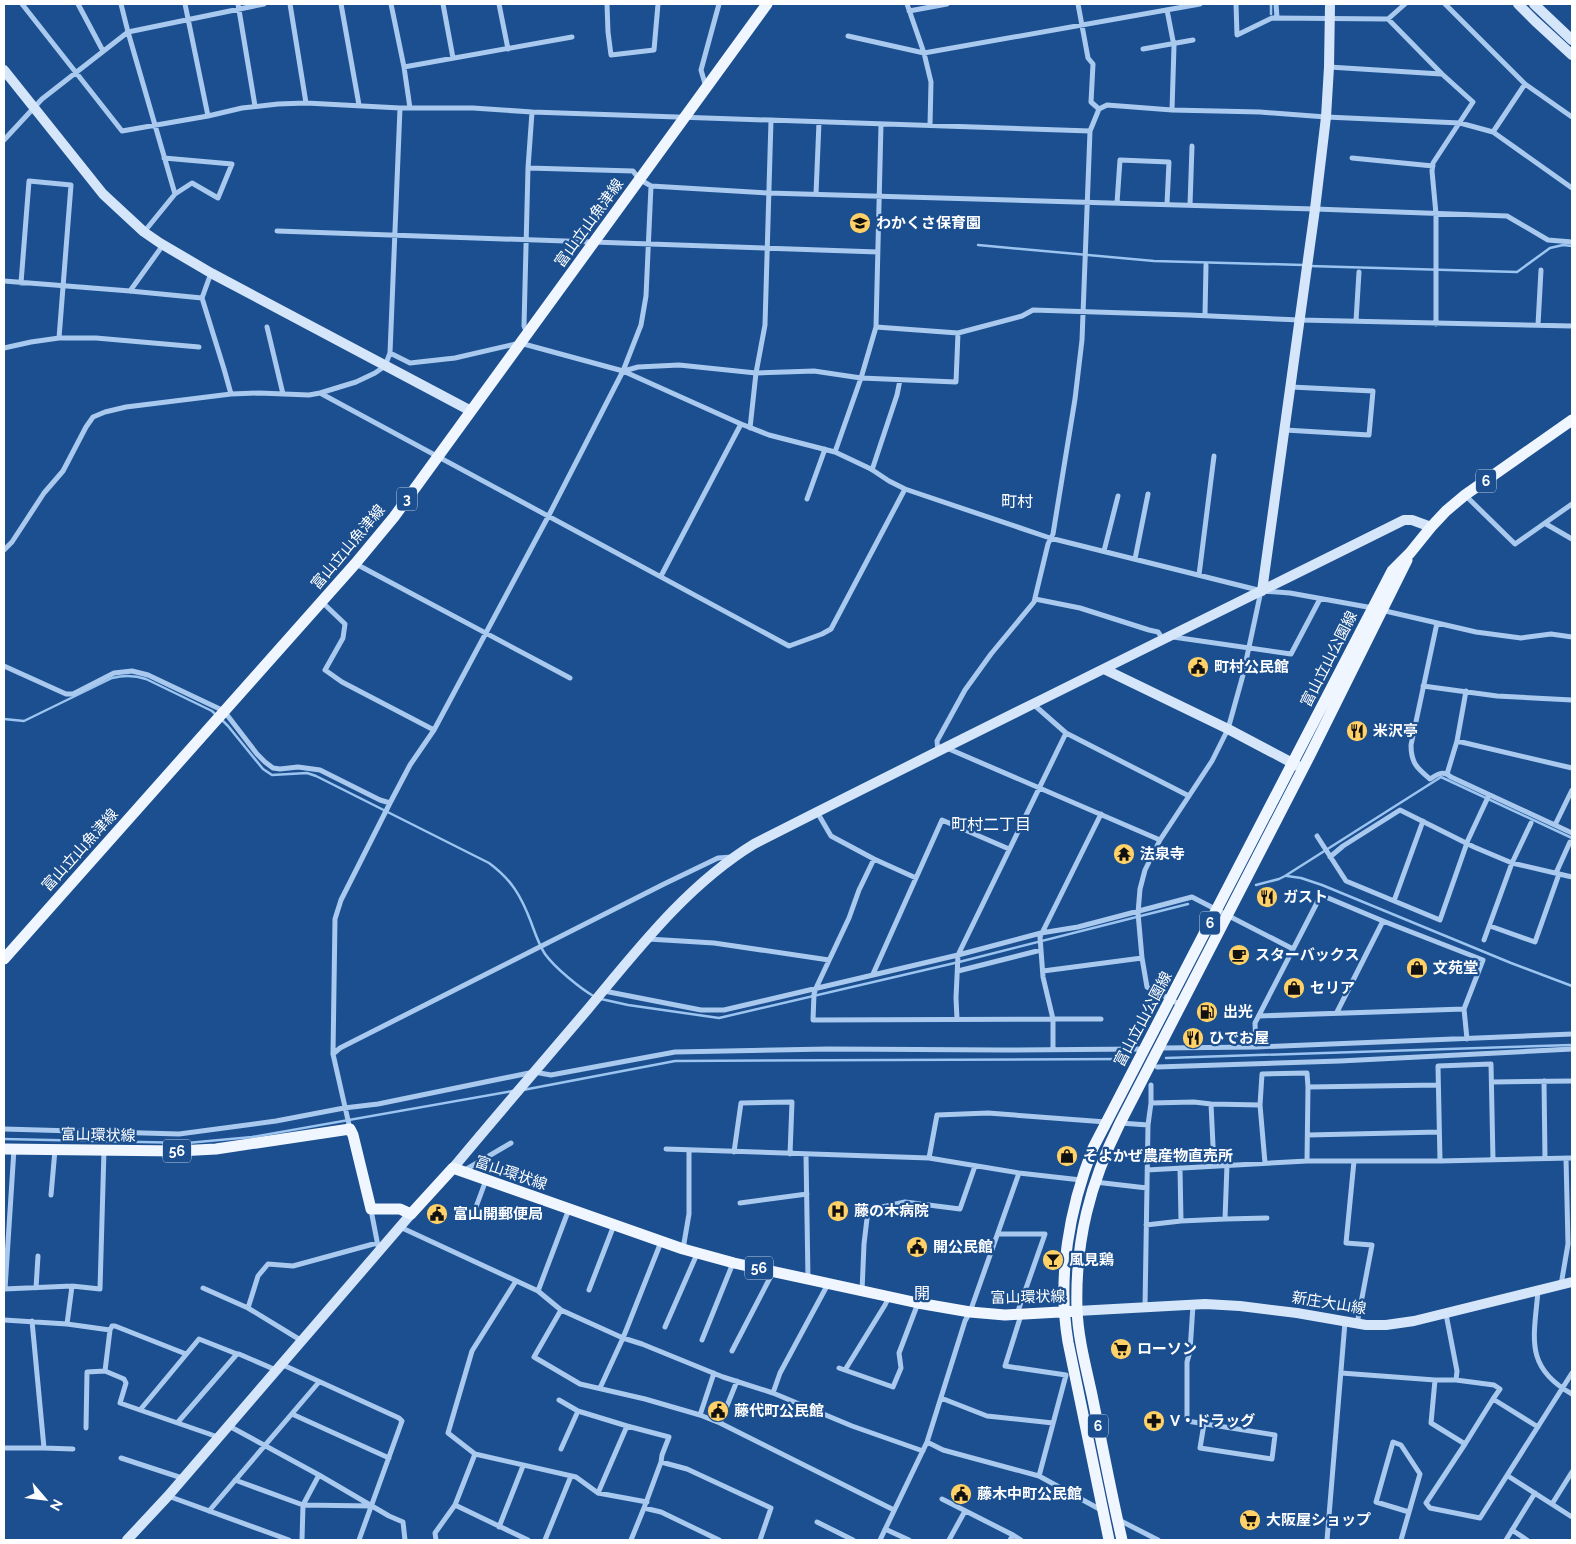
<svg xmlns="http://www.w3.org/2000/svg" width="1576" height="1544" viewBox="0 0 1576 1544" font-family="Raleway,'Noto Sans JP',sans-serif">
  <rect width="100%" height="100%" fill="#1b4f8f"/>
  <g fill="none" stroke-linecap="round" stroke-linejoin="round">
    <path stroke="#9cc4f0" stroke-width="2.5" d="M1271 4V14
      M978 245 1154 261 1303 265
      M1309 266 1517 272 1550 248 1563 245 1572 246
      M4 719 24 721 112 678C124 675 134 675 146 679L212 711 217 716
      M221 719 228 726 263 769 272 775 307 773 316 776 489 863C512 880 521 896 531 922 535 933 539 945 545 954 555 968 581 989 595 997
      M1287 876 1301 878 1322 885 1511 963 1572 986
      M1256 885 1279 879 1285 876 1441 777 1572 838
      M601 999 628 1005 719 1018 959 962 1188 904
      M1166 1058 1572 1045
      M523 1090 675 1061 1126 1059
      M4 1139 187 1143 252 1137 513 1091"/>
    <path stroke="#a9c9ee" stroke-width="5" d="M22 4 122 131 208 116 242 108 278 104 306 103 400 108H473L532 112 1090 131
      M78 4 103 51
      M121 4 128 32 175 194 144 232
      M185 4 208 116
      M238 4 255 106
      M290 4 306 103
      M341 4 359 105
      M391 4 404 67 410 108
      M443 4 453 58
      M499 4 508 49
      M607 4 608 32 611 55 654 50 658 4
      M907 4 924 53 931 82 930 125
      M1078 4 1088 58 1093 64 1091 102 1099 109
      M1236 4 1237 35 1272 18 1388 19 1405 4
      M1276 4 1277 18
      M1445 4 1525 84 1572 117
      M1167 10 1174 46 1172 110
      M909 11 947 4
      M1388 19 1442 74 1473 102 1433 163 1432 171 1436 214V324
      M848 36 924 53 1200 4
      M1143 49 1193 40
      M404 67 572 37
      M1329 67 1441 74
      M706 87 701 70 719 4
      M1493 132 1525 84
      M4 140 42 99 128 32 264 4
      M164 158 232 164 218 198 192 183 175 194
      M1352 158 1433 166
      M528 168 633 171 639 179 651 186 768 193 1315 209 1507 216 1548 240 1572 242
      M816 194 819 122
      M1117 203 1120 160 1169 162 1167 204
      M1190 205 1192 146
      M277 231C477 238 677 246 878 252
      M211 273 202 298 224 369 231 394
      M4 281 130 291 202 298
      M130 291 163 245
      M1205 315 1206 265
      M1356 321 1359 272
      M1538 325 1541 270
      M267 327 283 394
      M876 327 958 333 1022 316 1033 310 1189 315 1300 320 1572 326
      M527 333 524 326 528 168 532 112
      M59 338H96L199 347
      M4 348 31 342 59 338 71 185 29 181 21 283
      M390 353 410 363 455 358 520 343 623 371 741 424 769 435 835 452 871 469 889 481 905 489 1050 538 1262 591 1290 593 1373 608
      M624 371 638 367 679 365 756 373 814 371 861 378 956 382 958 333
      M320 393 789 646 822 634 831 629 905 489
      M750 428 756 373 765 325 771 120
      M1285 430 1369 435 1373 391 1291 387
      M835 452 861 378 876 327 881 124
      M872 470 897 395 900 380
      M1466 496 1515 544 1572 504
      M807 499 825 449
      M1546 524 1572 539
      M4 550 12 542 44 493 63 471 86 427 93 417 105 412 126 407 231 394 259 393 309 395 320 393 356 382 375 373 385 366 390 353 400 108
      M1104 551 1118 496
      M1135 559 1148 494
      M356 564 570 678
      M1199 575 1214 456
      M661 576 741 424
      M1035 599 1080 608 1149 630 1158 632 1163 639
      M322 602 345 624 343 638 325 670 342 682 434 730
      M1381 610 1476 632 1521 638 1551 634 1572 637
      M1437 623 1411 745C1411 763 1417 768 1430 779 1438 774 1443 770 1451 777L1572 833
      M1173 637 1291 654 1320 599
      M4 666 66 694H73L114 673 132 671 148 675 224 711 257 754 265 762 273 768 280 769 298 767 320 770 380 800 390 803
      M1423 686 1497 696 1572 700
      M1033 704 1066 733 1189 796
      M1457 741 1572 768
      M948 747 949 749 1160 840
      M938 751 937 741 965 690 991 654 1034 602 1048 544 1053 534 1075 399 1082 340 1090 131 1099 109 1107 105 1172 110 1260 112 1326 117 1460 123 1493 132 1572 188
      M1447 774 1457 741 1466 691
      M817 812 831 836 874 859 916 878
      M1555 825 1572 790
      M1317 836 1346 881 1440 920 1468 840 1489 795
      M1330 857 1343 846 1400 810 1474 847 1512 863 1572 877
      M874 859 859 890 849 918 816 988 814 994 813 1020 1053 1019 1043 977 1040 937 1101 814
      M1556 873 1570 842
      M1394 901 1423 821
      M1490 926 1535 942 1559 874
      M648 939 714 943 829 960
      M1484 940 1512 863 1531 823
      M958 971 1041 950
      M1043 971 1142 958
      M873 974 942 820 1009 849
      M604 991 701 1010H724L958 955 1041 933 1078 927 1192 897 1293 949
      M1181 1005 1147 987 1142 958 1138 913 1140 889 1145 870 1160 840 1212 761 1228 729 1243 675 1261 591
      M1464 1009 1467 1039
      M1337 1012 1383 921
      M957 1019 956 998 958 955 1066 733
      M1256 1047 1255 1023 1321 895 1383 921 1483 960 1464 1009 1259 1016
      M1161 1048 1256 1047 1572 1034
      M1053 1049V1019H1101
      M333 1054 340 1048 664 884 718 858 732 857
      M1157 1067 1340 1061 1572 1049
      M1544 1081 1545 1159
      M1493 1082 1572 1081
      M1151 1085V1103
      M1120 1123 1148 1125 1145 1307
      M1148 1125 1151 1103 1194 1102 1211 1104
      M4 1129 179 1134 276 1121 344 1108 378 1104 534 1072 551 1075 675 1052 828 1049 1002 1050 1142 1049
      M350 1129 333 1054 335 919 341 900 390 803 410 765 434 730 549 515 623 371 641 325 646 296 651 186
      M1308 1135 1439 1132
      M666 1149 929 1158 1019 1173 1081 1180
      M734 1152 741 1103 792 1102 790 1154
      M806 1155 808 1279
      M929 1158 937 1115 988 1113 1106 1122
      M1307 1161 1308 1087 1438 1085
      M1354 1161 1346 1243 1372 1245 1357 1324
      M1440 1161 1438 1066 1491 1064 1493 1160
      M1265 1163 1260 1105 1262 1074 1307 1073 1308 1087
      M1214 1166 1211 1104 1260 1105
      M1180 1168 1181 1221 1225 1219 1227 1165
      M465 1170 511 1143
      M1147 1170 1307 1161H1440L1572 1158
      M1095 1182 1147 1188
      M51 1195 55 1150
      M740 1203 807 1194
      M371 1210 378 1246
      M473 1215 486 1180
      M1225 1219 1267 1218
      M1146 1225 1181 1221
      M400 1227 538 1291 561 1310 623 1338 642 1344 723 1377 773 1393 852 1426 923 1451
      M998 1234H1045L1017 1314
      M683 1249 689 1214V1150
      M516 1281 472 1351 448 1433 475 1454 576 1477 598 1493 627 1426 669 1437 662 1455 661 1462
      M1561 1285 1568 1244 1566 1158
      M36 1288 38 1256
      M203 1288 248 1308 302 1341
      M4 1289 72 1286 100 1289 104 1150
      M5 1289 14 1149
      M589 1290 614 1225
      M538 1291 569 1209
      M862 1291 864 1244 868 1210 905 1202 960 1209 975 1166
      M1538 1291C1534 1338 1524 1367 1572 1394
      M1193 1305 1190 1351 1187 1362V1421L1275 1435 1272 1459 1200 1448 1204 1424
      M248 1308 258 1276 268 1264 293 1266 377 1243
      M561 1310 534 1357 580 1384 645 1399 700 1415 720 1423 894 1510
      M1446 1314 1457 1371 1456 1380 1494 1385 1500 1389 1493 1399 1538 1427
      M1021 1315 1005 1366 1066 1375 1039 1476
      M4 1320 67 1324 110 1330 112 1326H115L186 1354
      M67 1324 72 1286
      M665 1327 697 1254
      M110 1330 105 1371 124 1379 126 1383 120 1403 140 1410
      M702 1340 733 1263
      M732 1351 773 1272
      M281 1364 399 1418 402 1421 359 1540
      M839 1368 893 1387 901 1368 899 1353 918 1303
      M845 1370 885 1305 889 1297
      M1341 1373 1435 1380
      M1456 1380H1435L1431 1423 1465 1444 1493 1399
      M600 1388 623 1338 661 1242
      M773 1393 780 1373 828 1284
      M941 1398 987 1416 1053 1423
      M559 1400 578 1411 627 1426
      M292 1414 389 1458
      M700 1415 714 1373
      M178 1422 237 1354
      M720 1423 737 1381
      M229 1426 319 1475 389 1516 403 1522 405 1540
      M86 1428 87 1372 105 1371
      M218 1437 140 1410 199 1339 237 1354H239L276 1370
      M927 1442 943 1450 1039 1476 1103 1511
      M1465 1444 1426 1503 1430 1508 1480 1518 1572 1373
      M4 1448H44L32 1321
      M44 1448 73 1449
      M561 1449 578 1411
      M121 1458 182 1478
      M1508 1476 1572 1517
      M235 1480 303 1505 371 1506
      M598 1493 647 1502
      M168 1496 289 1540
      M942 1499 1013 1535
      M1552 1504 1572 1472
      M455 1505 528 1540
      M644 1508 661 1462 687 1469 771 1508 760 1540
      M209 1511 319 1382
      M1119 1520 1158 1540
      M817 1522 853 1540
      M499 1527 523 1466
      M885 1529 909 1540
      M1512 1530 1527 1540
      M302 1540 303 1505 319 1475
      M436 1540 435 1533 455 1505 475 1454
      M545 1540 571 1476
      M631 1540 644 1508 661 1512 719 1540
      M880 1540 927 1442 965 1321 970 1312 1019 1173
      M949 1540 965 1511
      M1010 1540 1013 1535 1021 1540
      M1327 1540 1345 1322
      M1401 1540 1420 1474 1401 1445 1393 1442 1376 1502 1409 1512
      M1506 1540 1535 1493"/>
    <path stroke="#d6e6fa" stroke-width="10" d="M1518 4 1535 21 1572 55
      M1534 4 1572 40
      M4 70 103 194 144 232 160 243 211 273 471 411
      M1262 591 1315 209 1326 117 1329 67 1330 4
      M1104 669 1228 729 1298 766
      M453 1168C497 1115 543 1062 588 1009 638 949 687 885 754 844 970 734 1187 628 1404 520H1412L1431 527
      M1077 1311 1205 1304 1240 1306 1297 1313 1366 1325H1386L1414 1321 1572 1282
      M127 1540 168 1496 411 1214"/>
    <path stroke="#f0f6ff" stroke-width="11" d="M4 959 355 564 394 517 767 4
      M4 1149 178 1151 216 1149 350 1129 353 1135 371 1209H400L411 1214 453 1168 683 1249 734 1263 918 1303 970 1312 1005 1315 1077 1311
      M1109 1540 1068 1342C1057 1277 1069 1209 1093 1148L1392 571 1410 553 1431 527 1446 511 1465 495 1572 420
      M1122 1540C1111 1492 1102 1444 1092 1395 1086 1367 1078 1338 1077 1309 1075 1241 1090 1183 1120 1123L1310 755 1407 560"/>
  </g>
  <defs>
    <g id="school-disc" transform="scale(1.125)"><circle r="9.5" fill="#ffd166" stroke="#1b4f8f"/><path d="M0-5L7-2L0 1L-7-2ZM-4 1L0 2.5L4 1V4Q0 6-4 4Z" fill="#111"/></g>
    <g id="civic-disc" transform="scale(1.125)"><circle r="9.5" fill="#ffd166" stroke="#1b4f8f"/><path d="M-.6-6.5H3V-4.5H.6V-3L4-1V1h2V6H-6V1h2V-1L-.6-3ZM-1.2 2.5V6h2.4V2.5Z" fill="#111"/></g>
    <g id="restaurant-disc" transform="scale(1.125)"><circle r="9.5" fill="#ffd166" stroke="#1b4f8f"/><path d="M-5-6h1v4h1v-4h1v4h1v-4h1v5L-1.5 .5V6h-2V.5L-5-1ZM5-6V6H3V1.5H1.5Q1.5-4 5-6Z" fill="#111"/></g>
    <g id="temple-disc" transform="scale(1.125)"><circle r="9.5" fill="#ffd166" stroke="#1b4f8f"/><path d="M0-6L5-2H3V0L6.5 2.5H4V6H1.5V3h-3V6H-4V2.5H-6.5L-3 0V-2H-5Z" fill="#111"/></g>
    <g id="cafe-disc" transform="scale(1.125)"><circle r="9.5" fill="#ffd166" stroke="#1b4f8f"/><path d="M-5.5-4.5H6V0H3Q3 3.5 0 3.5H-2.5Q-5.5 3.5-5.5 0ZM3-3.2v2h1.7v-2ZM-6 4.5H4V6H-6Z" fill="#111"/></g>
    <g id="shop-disc" transform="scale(1.125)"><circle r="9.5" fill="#ffd166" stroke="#1b4f8f"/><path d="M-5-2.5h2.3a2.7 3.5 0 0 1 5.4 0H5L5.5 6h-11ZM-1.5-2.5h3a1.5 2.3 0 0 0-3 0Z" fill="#111"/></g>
    <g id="fuel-disc" transform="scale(1.125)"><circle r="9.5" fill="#ffd166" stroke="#1b4f8f"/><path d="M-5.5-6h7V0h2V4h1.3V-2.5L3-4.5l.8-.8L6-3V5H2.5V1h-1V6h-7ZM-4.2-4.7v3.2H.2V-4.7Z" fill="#111"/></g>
    <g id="hospital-disc" transform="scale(1.125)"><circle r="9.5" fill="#ffd166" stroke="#1b4f8f"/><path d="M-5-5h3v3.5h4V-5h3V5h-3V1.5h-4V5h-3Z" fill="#111"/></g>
    <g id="bar-disc" transform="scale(1.125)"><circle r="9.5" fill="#ffd166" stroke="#1b4f8f"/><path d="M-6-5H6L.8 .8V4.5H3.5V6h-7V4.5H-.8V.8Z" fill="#111"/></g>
    <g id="supermarket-disc" transform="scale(1.125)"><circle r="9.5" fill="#ffd166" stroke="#1b4f8f"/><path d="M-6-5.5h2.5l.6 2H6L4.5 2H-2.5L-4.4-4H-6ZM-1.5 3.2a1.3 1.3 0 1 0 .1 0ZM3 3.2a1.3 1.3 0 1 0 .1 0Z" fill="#111"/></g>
    <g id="pharmacy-disc" transform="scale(1.125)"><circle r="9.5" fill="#ffd166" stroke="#1b4f8f"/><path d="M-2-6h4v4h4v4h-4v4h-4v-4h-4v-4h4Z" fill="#111"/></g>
  </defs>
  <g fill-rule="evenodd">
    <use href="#school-disc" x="860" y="223"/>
    <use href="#civic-disc" x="1198" y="667"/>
    <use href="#restaurant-disc" x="1357" y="731"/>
    <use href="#temple-disc" x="1124" y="854"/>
    <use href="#restaurant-disc" x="1267" y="897"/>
    <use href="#cafe-disc" x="1239" y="955"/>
    <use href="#shop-disc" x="1417" y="968"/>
    <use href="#shop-disc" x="1294" y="988"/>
    <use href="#fuel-disc" x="1207" y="1012"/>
    <use href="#restaurant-disc" x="1193" y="1038"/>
    <use href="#shop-disc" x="1067" y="1156"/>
    <use href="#hospital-disc" x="838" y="1211"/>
    <use href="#civic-disc" x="437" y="1214"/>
    <use href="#civic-disc" x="917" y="1247"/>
    <use href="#bar-disc" x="1053" y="1260"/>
    <use href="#supermarket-disc" x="1121" y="1349"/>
    <use href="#civic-disc" x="718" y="1411"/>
    <use href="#pharmacy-disc" x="1154" y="1421"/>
    <use href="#civic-disc" x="961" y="1494"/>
    <use href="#supermarket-disc" x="1250" y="1520"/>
  </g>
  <g text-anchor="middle" stroke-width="4.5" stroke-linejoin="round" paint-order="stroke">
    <g fill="#1b4f8f" stroke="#bbcadd" stroke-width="1">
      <rect x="1476" y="469.5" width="20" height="23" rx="4"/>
      <rect x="397" y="487.5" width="20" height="23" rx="4"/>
      <rect x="1200" y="911.5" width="20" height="23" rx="4"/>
      <rect x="163" y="1139.5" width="28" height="23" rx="4"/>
      <rect x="745" y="1256.5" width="28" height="23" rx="4"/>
      <rect x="1088" y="1414.5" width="20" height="23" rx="4"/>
    </g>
    <g font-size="14" font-weight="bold" fill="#fff">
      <text x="1486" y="486">6</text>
      <text x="407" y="504">3</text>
      <text x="1210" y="928">6</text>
      <text x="177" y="1156">56</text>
      <text x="759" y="1273">56</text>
      <text x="1098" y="1431">6</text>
    </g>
    <g font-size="15" fill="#fff" stroke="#1b4f8f">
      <text transform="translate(589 223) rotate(-54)" y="5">富山立山魚津線</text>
      <text transform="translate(348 547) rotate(-50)" y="5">富山立山魚津線</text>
      <text transform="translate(1329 659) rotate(-63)" y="5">富山立山公園線</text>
      <text transform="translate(80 850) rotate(-48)" y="5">富山立山魚津線</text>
      <text transform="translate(1143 1019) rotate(-62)" y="5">富山立山公園線</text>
      <text transform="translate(98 1135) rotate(1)" y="5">富山環状線</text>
      <text transform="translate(511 1173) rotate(19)" y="5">富山環状線</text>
      <text transform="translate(1028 1297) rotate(-1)" y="5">富山環状線</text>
      <text transform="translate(1329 1303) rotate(9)" y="5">新庄大山線</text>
    </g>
    <g font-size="15" font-weight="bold" fill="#fff" stroke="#1b4f8f" text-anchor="start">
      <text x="876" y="228">わかくさ保育園</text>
      <text x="1214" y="672">町村公民館</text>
      <text x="1373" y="736">米沢亭</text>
      <text x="1140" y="859">法泉寺</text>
      <text x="1283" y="902">ガスト</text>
      <text x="1255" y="960">スターバックス</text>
      <text x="1433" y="973">文苑堂</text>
      <text x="1310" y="993">セリア</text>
      <text x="1223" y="1017">出光</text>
      <text x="1209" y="1043">ひでお屋</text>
      <text x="1083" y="1161">そよかぜ農産物直売所</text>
      <text x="854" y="1216">藤の木病院</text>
      <text x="453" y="1219">富山開郵便局</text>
      <text x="933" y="1252">開公民館</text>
      <text x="1069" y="1265">風見鶏</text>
      <text x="1137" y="1354">ローソン</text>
      <text x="734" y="1416">藤代町公民館</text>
      <text x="1170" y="1426">V・ドラッグ</text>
      <text x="977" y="1499">藤木中町公民館</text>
      <text x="1266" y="1525">大阪屋ショップ</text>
    </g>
    <g font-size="16" fill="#fff" stroke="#1b4f8f">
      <text x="1017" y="507">町村</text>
      <text x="991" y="830">町村二丁目</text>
      <text x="922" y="1299">開</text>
    </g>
  </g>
  <rect width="1576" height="1544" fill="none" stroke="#ffffff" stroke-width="10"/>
  <g transform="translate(45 1499) rotate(118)" stroke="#1b4f8f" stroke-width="4" paint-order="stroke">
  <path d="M0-4L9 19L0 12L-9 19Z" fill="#ffffff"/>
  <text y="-8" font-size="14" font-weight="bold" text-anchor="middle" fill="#ffffff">N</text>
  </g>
</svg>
